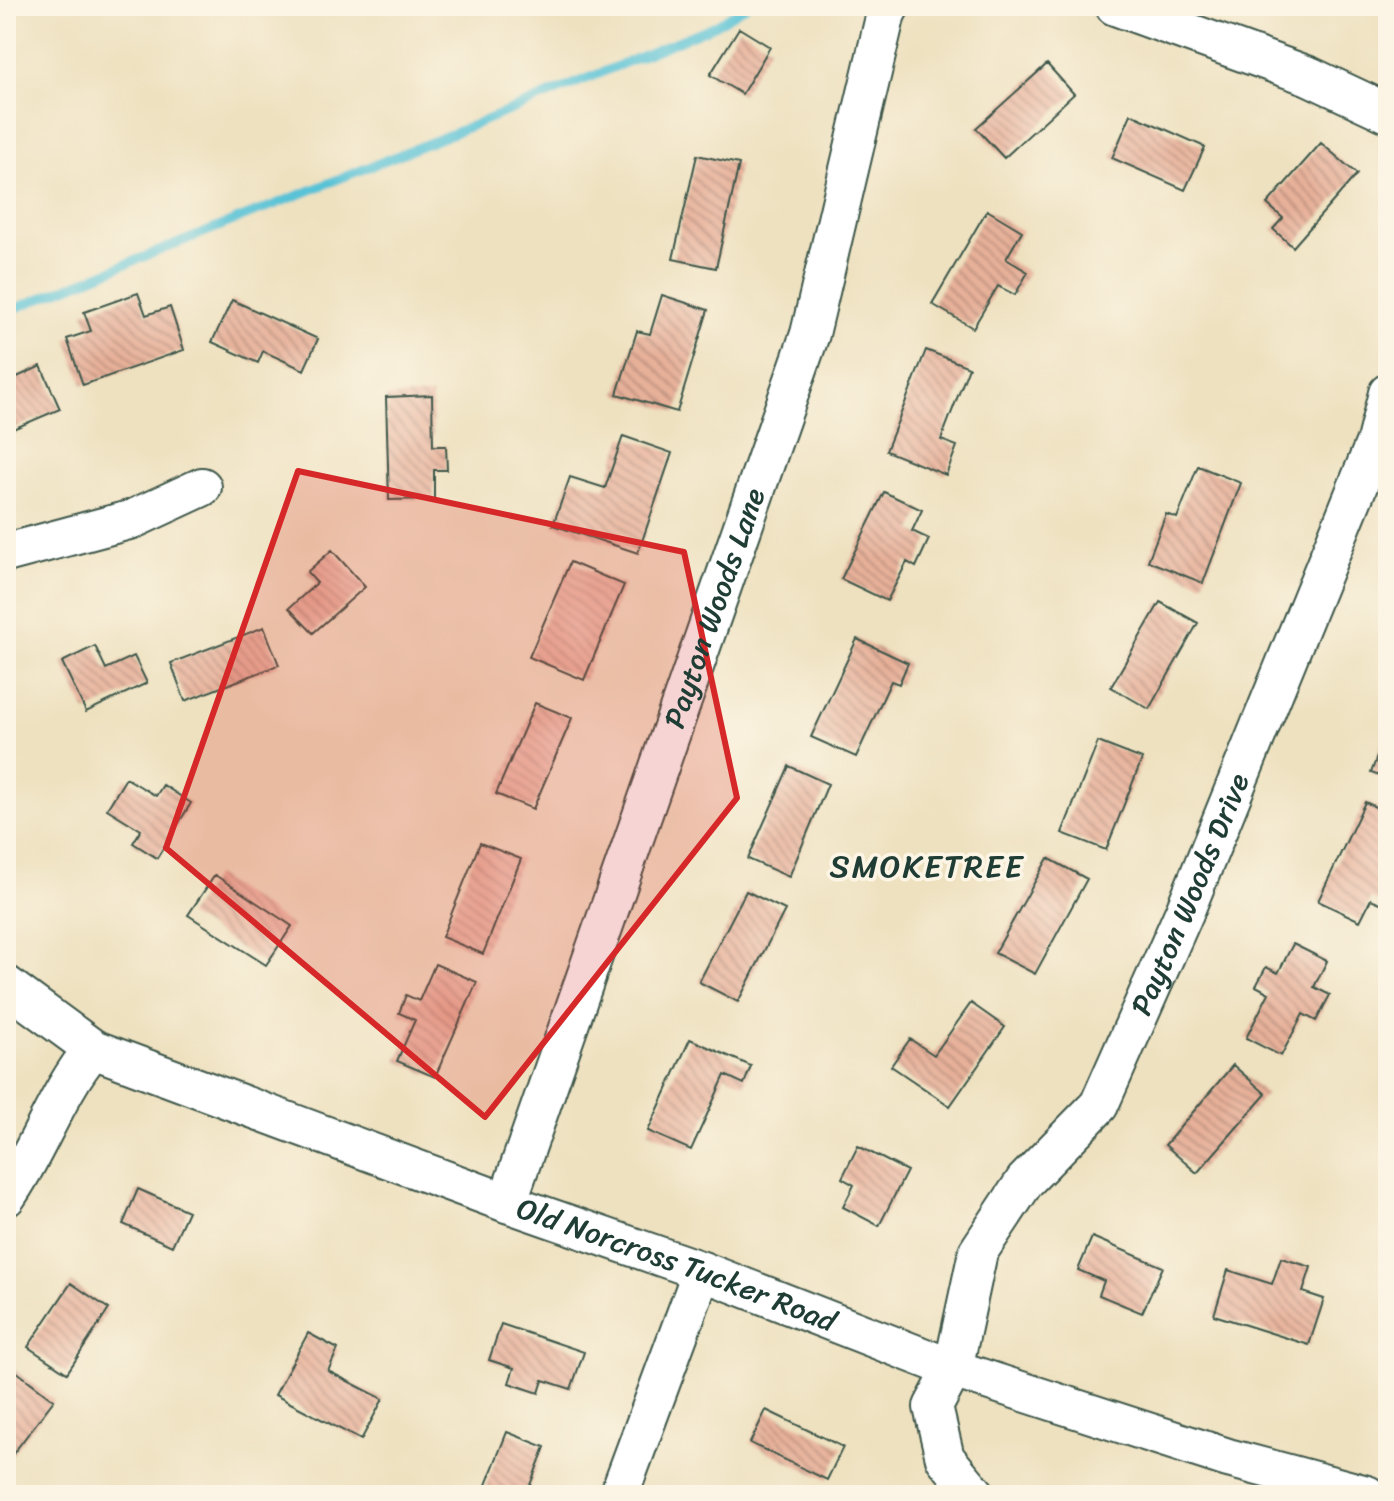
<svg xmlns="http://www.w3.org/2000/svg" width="1394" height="1501" viewBox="0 0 1394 1501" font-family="Sriracha,sans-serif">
  <defs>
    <pattern id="building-back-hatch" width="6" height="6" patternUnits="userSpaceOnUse" patternTransform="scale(2)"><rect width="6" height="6" fill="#e7b099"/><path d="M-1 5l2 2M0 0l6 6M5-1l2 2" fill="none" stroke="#bb907e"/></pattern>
  </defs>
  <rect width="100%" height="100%" fill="#fcf5e5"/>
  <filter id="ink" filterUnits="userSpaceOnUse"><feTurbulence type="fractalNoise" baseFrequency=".0125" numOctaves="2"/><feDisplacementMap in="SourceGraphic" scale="16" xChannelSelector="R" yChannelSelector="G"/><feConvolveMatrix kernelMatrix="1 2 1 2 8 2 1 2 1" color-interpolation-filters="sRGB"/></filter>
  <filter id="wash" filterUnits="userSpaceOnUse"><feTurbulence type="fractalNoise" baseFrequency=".006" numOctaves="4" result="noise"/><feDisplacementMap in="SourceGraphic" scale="32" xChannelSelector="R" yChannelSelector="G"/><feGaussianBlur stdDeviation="1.8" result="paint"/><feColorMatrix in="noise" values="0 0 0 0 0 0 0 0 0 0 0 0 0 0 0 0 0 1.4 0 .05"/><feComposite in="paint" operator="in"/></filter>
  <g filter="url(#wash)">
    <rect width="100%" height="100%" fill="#eee1c0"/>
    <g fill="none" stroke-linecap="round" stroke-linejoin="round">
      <path stroke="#59c2d6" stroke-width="9" d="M6 312 521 106 714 26 746 6"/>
    </g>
    <g id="blocks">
      <path fill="url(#building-back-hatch)" d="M739 28 770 47 742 94 710 75Z
        M1047 64 1074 94 1004 158 976 128Z
        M1131 114 1205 147 1185 190 1112 158Z
        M1321 143 1357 174 1293 247 1273 229 1283 218 1267 204Z
        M697 155 739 164 716 268 673 259Z
        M987 210 1022 231 1006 259 1028 272 1015 295 998 286 973 328 932 304Z
        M138 293 146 315 170 307 184 350 83 385 67 339 91 331 84 312Z
        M662 295 708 310 677 412 617 394 637 331 650 334Z
        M232 300 318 339 304 370 263 351 258 363 212 342Z
        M926 350 969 367 941 440 957 446 946 475 886 451Z
        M41 366 60 409 6 432V382Z
        M432 395 433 446H446L447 470H434V499L389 500 386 397Z
        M623 436 672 453 638 553 553 525 570 477 605 488Z
        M1198 466 1241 483 1203 583 1148 561 1166 514 1177 518Z
        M884 492 922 510 912 531 929 539 916 567 907 562 887 601 841 579Z
        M332 550 365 587 313 633 289 608 317 583 307 572Z
        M570 562 624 585 584 680 529 657Z
        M1160 602 1198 623 1149 709 1111 687Z
        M264 627 279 665 185 701 171 663Z
        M857 639 908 663 899 684 891 681 856 757 811 737Z
        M95 646 106 669 134 656 147 683 86 712 62 662Z
        M535 703 572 718 533 809 496 794Z
        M1388 727V779L1371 773Z
        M1098 742 1142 759 1106 850 1062 833Z
        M789 766 828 784 789 877 748 859Z
        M126 778 156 796 163 785 191 803 157 858 133 843 141 830 107 809Z
        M1365 802 1388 813 1386 856 1388 857V898L1385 905 1371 899 1360 921 1318 901Z
        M480 843 521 859 483 954 442 937Z
        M1048 858 1087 879 1035 974 995 953Z
        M215 875 292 926 266 965 188 915Z
        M746 891 785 910 738 1002 699 982Z
        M1293 944 1327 961 1314 987 1330 995 1316 1021 1303 1014 1281 1056 1246 1038 1269 993 1256 986 1266 967 1278 973Z
        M435 964 477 982 435 1077 397 1061 415 1020 399 1013 406 995 419 1001Z
        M971 1003 1005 1027 950 1106 891 1066 910 1039 934 1055Z
        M690 1039 751 1066 744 1084 725 1075 691 1150 648 1131Z
        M1233 1065 1266 1094 1197 1173 1165 1145Z
        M858 1146 907 1171 879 1226 843 1207 854 1185 842 1178Z
        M138 1189 188 1211 172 1246 123 1224Z
        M1092 1237 1163 1267 1142 1313 1099 1295 1104 1281 1078 1270Z
        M1281 1258 1311 1267 1303 1292 1324 1299 1309 1345 1214 1315 1228 1270 1272 1284Z
        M71 1283 109 1309 67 1373 28 1347Z
        M501 1324 584 1352 571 1389 543 1380 539 1393 509 1383 514 1368 489 1360Z
        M308 1333 338 1349 328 1371 383 1399 361 1440 275 1395Z
        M13 1369 54 1400 6 1463V1378Z
        M766 1410 843 1447 827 1480 750 1443Z
        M507 1432 545 1447 526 1495H482Z"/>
    </g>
  </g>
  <g filter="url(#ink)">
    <use href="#blocks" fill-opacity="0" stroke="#3e5649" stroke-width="2"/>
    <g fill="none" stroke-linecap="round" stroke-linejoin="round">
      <g stroke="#3e5649" stroke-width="42">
        <g id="minor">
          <path d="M1115 6 1309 76 1388 113"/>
          <path d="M6 553 133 519 202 487"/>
          <path id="s1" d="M6 985 93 1049 507 1203 702 1271 953 1369 1228 1458 1367 1495"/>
          <path d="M6 1197C39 1150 56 1093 93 1049"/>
          <path id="s2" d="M507 1203 810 334 886 13 890 6"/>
          <path d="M619 1495 702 1271"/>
          <path id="s3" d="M976 1495 945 1458 933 1407 953 1369 978 1252 1025 1181 1099 1105 1184 913 1376 441 1388 393"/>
        </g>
      </g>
      <use href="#minor" stroke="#fff" stroke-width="38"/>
    </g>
  </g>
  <path fill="#d62828" fill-opacity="0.2" stroke="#d62828" stroke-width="6" stroke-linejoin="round" d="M298 471 684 552 737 798 485 1117 166 848Z"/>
  <g text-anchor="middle" stroke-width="7" stroke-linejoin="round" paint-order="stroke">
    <g font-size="30" fill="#1f3d34" stroke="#fcf5e5">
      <text dy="10" stroke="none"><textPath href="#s2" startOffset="630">Payton Woods Lane</textPath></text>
      <text dy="10" stroke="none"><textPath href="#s3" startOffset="684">Payton Woods Drive</textPath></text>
      <text dy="10" stroke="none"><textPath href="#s1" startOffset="730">Old Norcross Tucker Road</textPath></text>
    </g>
    <g font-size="32" letter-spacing="2" fill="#1f3d34" stroke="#fcf5e5">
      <text x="927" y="877">SMOKETREE</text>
    </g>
  </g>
  <rect width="1394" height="1501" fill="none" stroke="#fcf5e5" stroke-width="32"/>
</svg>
